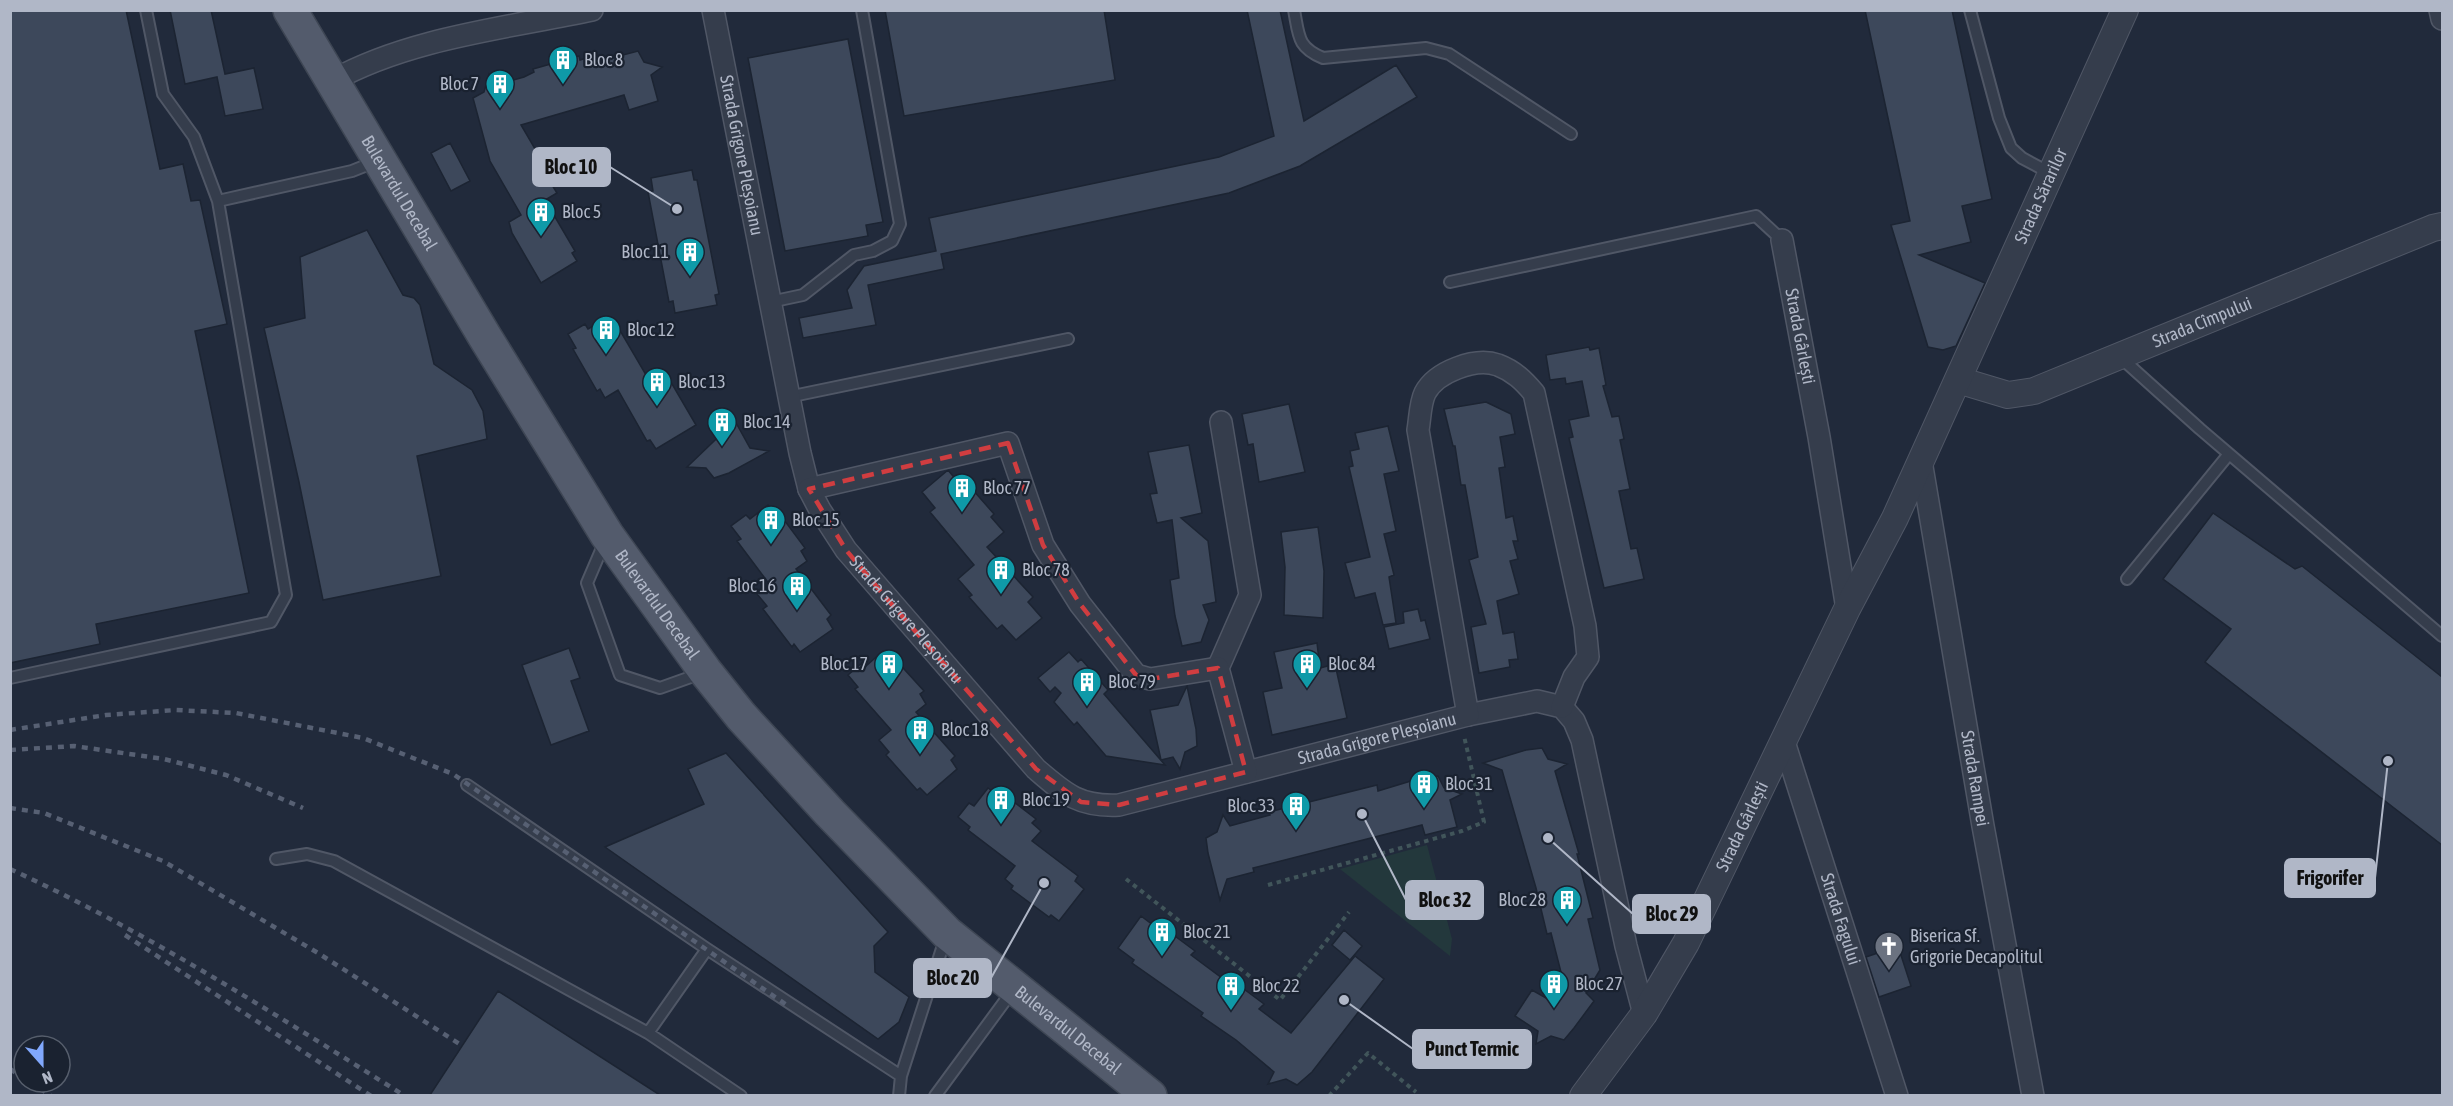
<svg xmlns="http://www.w3.org/2000/svg" width="2453" height="1106" viewBox="0 0 2453 1106" font-family="'Asap Condensed',sans-serif">
  <rect width="100%" height="100%" fill="#212a3b"/>
  <path fill="#23383c" d="M1427 845 1452 939 1450 956 1340 869Z"/>
  <path fill="#3d485b" stroke="#1c2432" stroke-width="1.5" d="M10 10H126L160 169 183 164 191 201 200 200 227 324 195 331 249 593 96 624 100 644 10 663Z
    M170 10H211L225 74 254 68 263 109 225 116 217 77 185 84Z
    M885 10H1104L1115 80 904 116Z
    M1247 10H1280L1304 121 1396 65 1417 97 1300 166 1229 193 941 254 944 269 868 285 876 325 803 338 799 318 852 308 847 290 864 266 936 251 929 218 1219 157 1274 136Z
    M1865 10H1952L1992 199 1962 206 1971 242 1919 255 1985 283 1956 346 1943 350 1928 347 1891 225 1910 221Z
    M848 39 883 222 866 225 868 236 785 251 748 58Z
    M638 51 644 62 662 67 651 75 658 101 629 110 624 95 521 125 555 183 552 185 557 193 545 200 575 251 572 253 577 261 541 283 512 233 509 222 521 215 490 161 473 98 484 92 489 74 496 85 524 77 534 72 533 69 579 56 580 60 590 57 592 63Z
    M450 143 470 181 451 191 431 153Z
    M692 170 694 180H697L719 294 715 295 717 305 675 313 673 301 669 302 648 192 653 191 651 178Z
    M367 230 403 295 414 298 420 305 434 364 472 390 483 411 487 439 417 456 441 576 323 600 299 482 264 328 305 318 300 257Z
    M608 318 614 329 618 327 646 375 658 368 664 379 668 377 696 425 656 449 650 440 647 441 618 390 605 398 600 389 597 391 573 349 576 348 568 334 585 324 588 329Z
    M1589 347 1590 350 1599 348 1606 385 1603 386 1612 417 1619 416 1624 439 1620 440 1630 489 1619 491 1631 549 1637 548 1644 579 1604 588 1569 438 1573 437 1569 420 1589 416 1582 381 1566 384 1565 378 1550 380 1546 355Z
    M1486 402 1511 414 1515 434 1500 437 1505 467 1499 468 1506 518 1513 516 1518 541H1513L1518 559 1510 561 1519 594 1497 601 1503 634 1514 632 1518 659 1509 660 1510 667 1479 673 1471 627 1486 624 1469 560 1478 557 1465 485H1461L1455 446H1453L1444 409Z
    M1289 404 1305 472 1259 482 1253 444 1248 445 1242 414Z
    M735 421 750 448 769 451 729 473 714 478 706 468 687 467Z
    M1388 426 1399 471 1384 474 1396 531 1384 534 1394 575 1389 577 1396 623 1383 625 1375 593 1355 598 1345 563 1370 557 1349 467 1353 466 1350 451 1359 449 1355 433Z
    M1189 445 1202 513 1181 518 1208 541 1216 602 1203 605 1209 620 1201 642 1182 646 1175 616 1170 580 1179 578 1172 520 1157 523 1150 494 1157 493 1148 452Z
    M948 470 961 486 966 482 994 514 991 517 1004 532 987 547 1033 597 1028 602 1042 618 1016 640 1002 625 997 629 969 597 972 595 958 579 974 565 930 512 935 508 922 492Z
    M768 505 776 515 779 513 805 548 801 551 807 561 796 569 831 615 827 619 833 629 800 652 794 644 792 647 763 609 767 606 757 594 770 585 737 541 741 539 731 526 746 515 750 519Z
    M2213 513 2295 569 2302 566 2442 677V845L2205 662 2231 629 2163 579Z
    M1318 527 1324 571 1323 618 1284 615 1285 567 1281 532Z
    M1418 609 1421 621 1425 620 1430 639 1389 649 1384 627 1404 623 1403 612Z
    M1317 643 1320 668 1335 664 1347 718 1272 735 1263 692 1282 688 1274 652Z
    M569 648 580 678 571 681 589 731 551 745 522 665Z
    M883 651 891 660 894 658 924 691 920 694 926 704 916 712 955 756 951 760 957 769 927 795 920 788 917 790 886 755 889 752 879 740 891 730 855 689 858 687 848 675 862 663 866 666Z
    M1069 652 1078 662 1081 659 1108 690 1104 694 1165 765 1106 756 1077 722 1074 725 1054 702 1061 693 1055 687 1050 692 1038 678Z
    M1187 686 1196 729 1197 746 1185 752 1180 769 1173 757 1161 760 1150 710 1178 705Z
    M1542 748 1548 759 1567 764 1555 771 1579 854H1577L1593 918 1588 919 1600 970 1586 993 1594 1001 1574 1028 1564 1040 1551 1036 1536 1044 1538 1031 1515 1016 1532 990 1546 998 1562 976 1551 933 1547 934 1536 888 1502 770 1483 763 1526 750Z
    M726 753 888 932 874 946 875 972 909 997 899 1022 878 1039 605 847 704 804 688 769Z
    M1438 776 1444 788 1462 794 1450 800 1457 827 1425 835 1422 825 1253 868 1254 872 1227 879 1220 900 1208 853 1206 838 1217 832 1223 815 1230 826 1270 815 1269 812 1377 785 1378 791 1424 777Z
    M988 788 998 795 1001 792 1036 819 1032 823 1041 831 1032 841 1078 876 1075 881 1084 889 1059 921 1051 915 1049 917 1011 889 1013 886 1005 879 1015 866 968 830 970 827 958 817 969 803 974 806Z
    M1141 916 1157 928 1160 925 1195 951 1191 955 1226 981 1229 978 1264 1004 1259 1009 1291 1033 1355 956 1384 979 1312 1072 1297 1085 1286 1079 1268 1084 1274 1072 1236 1040 1201 1016 1203 1013 1132 963 1134 960 1118 948Z
    M1344 930 1362 946 1350 960 1332 945Z
    M1898 946 1911 986 1879 997 1866 957Z
    M498 991 660 1095H430Z"/>
  <g fill="none" stroke-linecap="round" stroke-linejoin="round">
    <g stroke="#505766" stroke-width="14">
      <path id="service" d="M1294 10C1299 36 1297 47 1323 58L1426 48 1449 54 1571 134
        M1970 10 1999 118 2011 148 2022 158 2050 173
        M218 201 352 171 377 161
        M1450 282 1756 216 1782 240
        M770 302 803 295 854 255 873 251 892 241 900 224 862 10
        M2120 357 2200 429 2442 636
        M788 397 1068 339
        M605 541 587 583 620 675 660 688 702 673
        M2127 579 2229 454
        M10 678 271 622 286 595 218 201 194 137 163 94 146 10
        M467 785 707 949 901 1076
        M276 859 307 854 334 861 648 1033 741 1096
        M648 1033 707 949
        M899 1096 901 1076 946 936
        M935 1096 1013 990"/>
    </g>
    <g stroke="#505766" stroke-width="24">
      <g id="minor">
        <path id="s1" d="M713 10 800 453 809 489 820 510 846 550 1036 769C1065 794 1079 807 1119 805L1468 715 1537 701 1562 707 1574 721 1582 740 1626 946 1644 1014"/>
        <path d="M2440 10 2442 19"/>
        <path d="M332 81C409 38 507 28 592 10"/>
        <path id="s2" d="M1782 240 1819 437 1847 609"/>
        <path d="M1221 422 1250 595 1218 668 1246 772"/>
        <path id="s3" d="M1921 461 1983 826 2033 1096"/>
        <path d="M809 489 1008 443 1043 545 1080 604 1136 675 1150 679 1218 668"/>
        <path d="M1468 715 1418 430C1420 419 1420 403 1425 393 1436 372 1475 357 1498 365 1514 371 1524 381 1534 393L1585 626 1588 657 1574 677 1562 707"/>
        <path id="s4" d="M1784 742 1897 1096"/>
      </g>
    </g>
    <g stroke="#505766" stroke-width="28">
      <g id="tertiary">
        <path id="s5" d="M1958 380 2008 395 2034 391 2433 228 2442 226"/>
        <path id="s6" d="M1583 1096 1644 1014 1686 943 1847 609 1895 518 2125 10"/>
      </g>
    </g>
    <g stroke="#3e4654" stroke-width="36">
      <g id="primary">
        <path id="s7" d="M290 10 485 337 607 535 705 671 741 716 830 813 947 933 1150 1096"/>
      </g>
    </g>
    <path stroke="#41555a" stroke-width="4" stroke-dasharray="4.5 4.5" stroke-linecap="butt" d="M1126 879 1280 1000 1349 912
      M1268 885 1462 831 1484 822 1464 736
      M1329 1096 1368 1053 1416 1092"/>
    <use href="#service" stroke="#353d4c" stroke-width="10"/>
    <use href="#minor" stroke="#353d4c" stroke-width="21"/>
    <use href="#tertiary" stroke="#353d4c" stroke-width="26"/>
    <use href="#primary" stroke="#535b6c" stroke-width="33"/>
    <path stroke="#576073" stroke-width="4.5" stroke-dasharray="6 6" stroke-linecap="butt" d="M10 730 106 715 176 710 236 713 363 738 453 774 788 1006
      M10 750 74 746 164 759 226 775 303 808
      M10 808 44 813 163 861 318 953 461 1045
      M10 869C149 933 276 1015 405 1096
      M125 935 371 1096
      M10 1069 24 1078
      M30 1082 51 1096"/>
  </g>
  <path fill="none" stroke="#d03d40" stroke-width="4.5" stroke-dasharray="12 8" stroke-linejoin="round" d="M1008 443 1043 545 1080 604 1136 675 1150 679 1218 668 1246 772 1119 805 1081 802 1036 769 888 600 846 550 809 489Z"/>
  <defs>
    <g id="building-pin" transform="scale(1.5)"><path d="M0 17L-7.5 6A9.5 9.5 0 1 1 7.5 6Z" fill="#0f9aa8" stroke="#1a2230"/><path d="M-4-6H4V6H1V3H-1V6H-4ZM-2.5-4.3h1.7v1.8h-1.7ZM.8-4.3h1.7v1.8H.8ZM-2.5-1h1.7V.8h-1.7ZM.8-1h1.7V.8H.8Z" fill="#fff"/></g>
    <g id="church-pin" transform="scale(1.5)"><path d="M0 17L-7.5 6A9.5 9.5 0 1 1 7.5 6Z" fill="#6b7280" stroke="#1a2230"/><path d="M-1.2-6h2.4v3.5h3.3v2.4h-3.3V6h-2.4V-.1h-3.3v-2.4h3.3Z" fill="#fff"/></g>
  </defs>
  <g fill-rule="evenodd">
    <use href="#building-pin" x="563" y="60"/>
    <use href="#building-pin" x="500" y="84"/>
    <use href="#building-pin" x="541" y="212"/>
    <use href="#building-pin" x="690" y="252"/>
    <use href="#building-pin" x="606" y="330"/>
    <use href="#building-pin" x="657" y="382"/>
    <use href="#building-pin" x="722" y="422"/>
    <use href="#building-pin" x="962" y="488"/>
    <use href="#building-pin" x="771" y="520"/>
    <use href="#building-pin" x="1001" y="570"/>
    <use href="#building-pin" x="797" y="586"/>
    <use href="#building-pin" x="889" y="664"/>
    <use href="#building-pin" x="1307" y="664"/>
    <use href="#building-pin" x="1087" y="682"/>
    <use href="#building-pin" x="920" y="730"/>
    <use href="#building-pin" x="1424" y="784"/>
    <use href="#building-pin" x="1001" y="800"/>
    <use href="#building-pin" x="1296" y="806"/>
    <use href="#building-pin" x="1567" y="900"/>
    <use href="#building-pin" x="1162" y="932"/>
    <use href="#church-pin" x="1889" y="946"/>
    <use href="#building-pin" x="1554" y="984"/>
    <use href="#building-pin" x="1231" y="986"/>
  </g>
  <g text-anchor="middle" stroke-width="4.5" stroke-linejoin="round" paint-order="stroke">
    <g font-size="18" fill="#b0b7c7" stroke="#1a2230" text-anchor="start">
      <text x="584" y="66">Bloc 8</text>
      <text x="479" y="90" text-anchor="end">Bloc 7</text>
      <text x="562" y="218">Bloc 5</text>
      <text x="669" y="258" text-anchor="end">Bloc 11</text>
      <text x="627" y="336">Bloc 12</text>
      <text x="678" y="388">Bloc 13</text>
      <text x="743" y="428">Bloc 14</text>
      <text x="983" y="494">Bloc 77</text>
      <text x="792" y="526">Bloc 15</text>
      <text x="1022" y="576">Bloc 78</text>
      <text x="776" y="592" text-anchor="end">Bloc 16</text>
      <text x="868" y="670" text-anchor="end">Bloc 17</text>
      <text x="1328" y="670">Bloc 84</text>
      <text x="1108" y="688">Bloc 79</text>
      <text x="941" y="736">Bloc 18</text>
      <text x="1445" y="790">Bloc 31</text>
      <text x="1022" y="806">Bloc 19</text>
      <text x="1275" y="812" text-anchor="end">Bloc 33</text>
      <text x="1546" y="906" text-anchor="end">Bloc 28</text>
      <text x="1183" y="938">Bloc 21</text>
      <text x="1910" y="942">Biserica Sf.<tspan x="1910" dy="21">Grigorie Decapolitul</tspan></text>
      <text x="1575" y="990">Bloc 27</text>
      <text x="1252" y="992">Bloc 22</text>
    </g>
    <g font-size="18" fill="#b0b7c7" stroke="#1a2230">
      <text dy="6" stroke="none"><textPath href="#s1" startOffset="148">Strada Grigore Pleșoianu</textPath></text>
      <text dy="6" stroke="none"><textPath href="#s7" startOffset="213">Bulevardul Decebal</textPath></text>
      <text dy="6" stroke="none"><textPath href="#s6" startOffset="1012">Strada Sărarilor</textPath></text>
      <text dy="6" stroke="none"><textPath href="#s5" startOffset="260">Strada Cîmpului</textPath></text>
      <text dy="6" stroke="none"><textPath href="#s2" startOffset="98">Strada Gârlești</textPath></text>
      <text dy="6" stroke="none"><textPath href="#s7" startOffset="699">Bulevardul Decebal</textPath></text>
      <text dy="6" stroke="none"><textPath href="#s1" startOffset="652">Strada Grigore Pleșoianu</textPath></text>
      <text dy="6" stroke="none"><textPath href="#s1" startOffset="1210">Strada Grigore Pleșoianu</textPath></text>
      <text dy="6" stroke="none"><textPath href="#s3" startOffset="322">Strada Rampei</textPath></text>
      <text dy="6" stroke="none"><textPath href="#s6" startOffset="314">Strada Gârlești</textPath></text>
      <text dy="6" stroke="none"><textPath href="#s4" startOffset="186">Strada Fagului</textPath></text>
      <text dy="6" stroke="none"><textPath href="#s7" startOffset="1293">Bulevardul Decebal</textPath></text>
    </g>
  </g>
  <path fill="none" stroke="#b0b7c7" stroke-width="2" d="M677 209L610 167M2388 761L2375 878M1362 814L1406 900M1548 838L1633 914M1044 883L991 978M1344 1000L1413 1049"/>
  <g fill="#b0b7c7" stroke="#1a2230" stroke-width="2">
    <circle cx="677" cy="209" r="6"/>
    <circle cx="2388" cy="761" r="6"/>
    <circle cx="1362" cy="814" r="6"/>
    <circle cx="1548" cy="838" r="6"/>
    <circle cx="1044" cy="883" r="6"/>
    <circle cx="1344" cy="1000" r="6"/>
  </g>
  <g fill="#b0b7c7" stroke="#b0b7c7" stroke-width="2">
    <rect x="533" y="148" width="77" height="38" rx="6"/>
    <rect x="2285" y="859" width="90" height="38" rx="6"/>
    <rect x="1406" y="881" width="77" height="38" rx="6"/>
    <rect x="1633" y="895" width="77" height="38" rx="6"/>
    <rect x="914" y="959" width="77" height="38" rx="6"/>
    <rect x="1413" y="1030" width="118" height="38" rx="6"/>
  </g>
  <g font-size="20" text-anchor="middle" font-weight="bold" fill="#111">
    <text x="571" y="174">Bloc 10</text>
    <text x="2330" y="885">Frigorifer</text>
    <text x="1445" y="907">Bloc 32</text>
    <text x="1672" y="921">Bloc 29</text>
    <text x="953" y="985">Bloc 20</text>
    <text x="1472" y="1056">Punct Termic</text>
  </g>
  <rect width="2453" height="1106" fill="none" stroke="#b0b7c7" stroke-width="24"/>
  <g transform="translate(42 1064) rotate(159)"><circle r="28" fill="#1a2230" stroke="#565e6c" stroke-width="1.5"/>
  <path d="M0-4.5L10 22L0 15L-10 22Z" fill="#81a8fc"/>
  <text y="-9" font-size="16" font-weight="bold" text-anchor="middle" fill="#b0b7c7">N</text>
  </g>
</svg>
